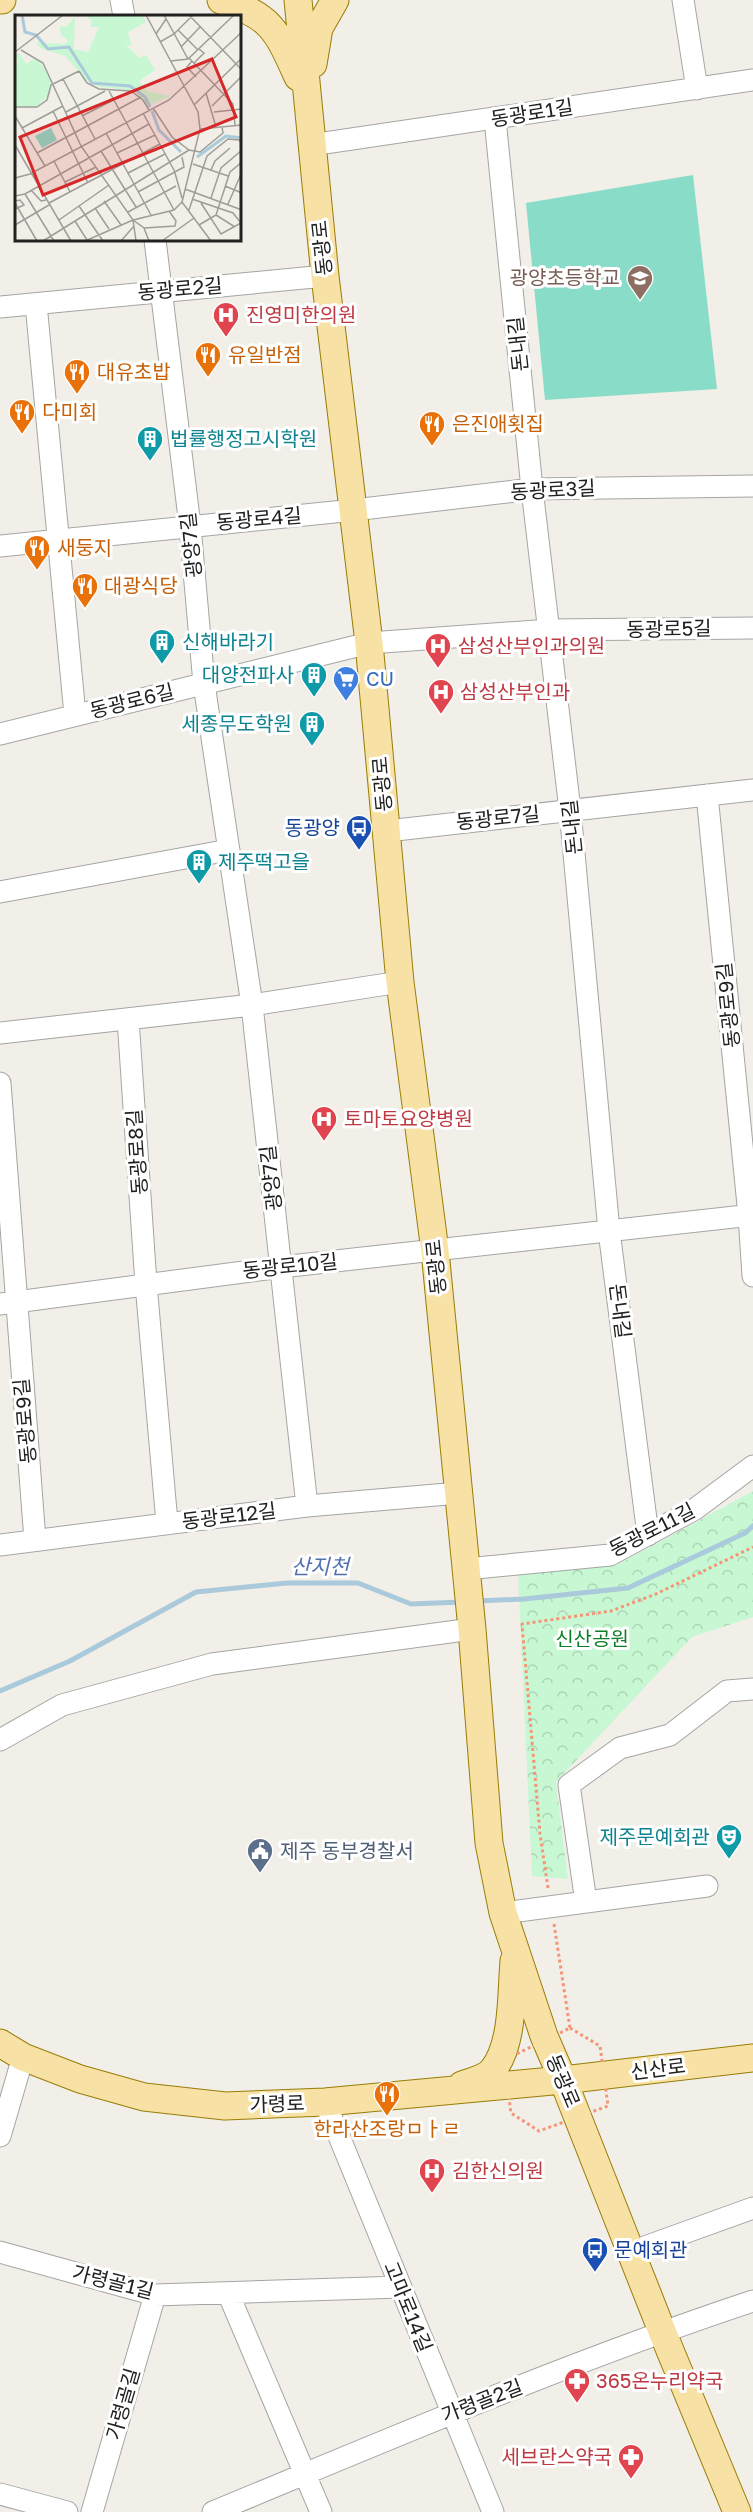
<svg xmlns="http://www.w3.org/2000/svg" width="753" height="2512" viewBox="0 0 753 2512" font-family="'Golos Text','Noto Sans KR',sans-serif">
  <defs>
    <pattern id="park-crowns" width="20" height="18" patternUnits="userSpaceOnUse" patternTransform="scale(1.5)"><rect width="20" height="18" fill="#c8f8d3"/><path d="M2 6a3 3 0 1 1 6 0M12 15a3 3 0 1 1 6 0" fill="none" stroke="#acd4b5"/></pattern>
  </defs>
  <rect width="100%" height="100%" fill="#f1efe8"/>
  <path fill="url(#park-crowns)" d="M753 1491V1617L692 1637 556 1782 568 1879 532 1876 518 1573 617 1565Z"/>
  <path fill="#89dcc8" d="M693 175 717 389 545 400 526 203Z"/>
  <g fill="none" stroke-linecap="round" stroke-linejoin="round">
    <path stroke="#aacadc" stroke-width="5" d="M477 1601 524 1599 628 1588 745 1533 753 1526
      M0 1691 70 1661 196 1592 287 1583H358L411 1604 462 1602"/>
    <g stroke="#a5a5a5" stroke-width="23">
      <path id="minor" d="M121 0 124 16
        M683 0 697 89
        M495 119 532 489 570 810 609 1231 648 1535
        M311 145 753 80
        M155 240 190 526 204 684 252 1005 307 1506
        M36 304 75 715
        M0 307 325 276
        M0 546 354 510 532 489 753 486
        M0 734 369 643 550 630 753 628
        M707 795 749 1215 753 1276
        M387 831 753 790
        M0 892 229 850
        M128 1019 146 1284 167 1523
        M0 1033 252 1005 400 982
        M0 1083 35 1540
        M0 1304 281 1267 753 1215
        M0 1545 307 1506 459 1493
        M466 1569 610 1555 695 1509 753 1466
        M0 1740 62 1705 212 1664 472 1629
        M586 1902 569 1785 620 1748 670 1735 727 1691 753 1689
        M503 1913 707 1886
        M325 2102 493 2512
        M0 2136 23 2057
        M0 2252 155 2295 400 2287
        M631 2252 753 2208
        M228 2293 321 2512
        M0 2494 67 2512
        M92 2512 155 2295
        M213 2512C392 2438 569 2362 753 2301"/>
    </g>
    <g stroke="#987d06" stroke-width="29">
      <path id="major" d="M0 0H2
        M221 0C272 16 277 31 298 77
        M298 0 325 276 369 643 400 982 435 1251 472 1629 489 1843 503 1913 544 2036 563 2080 662 2331 737 2512
        M313 64 319 28 335 0
        M0 2043 23 2057 80 2079 144 2097 225 2106 325 2102 563 2080 753 2058
        M462 2085C472 2081 485 2079 492 2071 514 2045 511 1993 514 1961"/>
    </g>
    <path stroke="#f59575" stroke-width="3" stroke-dasharray="3 3" stroke-linecap="butt" d="M548 1888 540 1834 522 1624 611 1611 656 1594 753 1547
      M554 1924 570 2028
      M570 2028 600 2046 608 2106 539 2131 511 2113 504 2060Z"/>
    <use href="#minor" stroke="#fff" stroke-width="21"/>
    <use href="#major" stroke="#f8e1a5" stroke-width="27"/>
  </g>
  <defs>
    <g id="school-pin" transform="scale(1.35)"><path d="M0 17L-7.5 6A9.5 9.5 0 1 1 7.5 6Z" fill="#8d6e63" stroke="#fff"/><path d="M0-5L7-2L0 1L-7-2ZM-4 1L0 2.5L4 1V4Q0 6-4 4Z" fill="#fff"/></g>
    <g id="hospital-pin" transform="scale(1.35)"><path d="M0 17L-7.5 6A9.5 9.5 0 1 1 7.5 6Z" fill="#e0444e" stroke="#fff"/><path d="M-5-5h3v3.5h4V-5h3V5h-3V1.5h-4V5h-3Z" fill="#fff"/></g>
    <g id="restaurant-pin" transform="scale(1.35)"><path d="M0 17L-7.5 6A9.5 9.5 0 1 1 7.5 6Z" fill="#e8710a" stroke="#fff"/><path d="M-5-6h1v4h1v-4h1v4h1v-4h1v5L-1.5 .5V6h-2V.5L-5-1ZM5-6V6H3V1.5H1.5Q1.5-4 5-6Z" fill="#fff"/></g>
    <g id="building-pin" transform="scale(1.35)"><path d="M0 17L-7.5 6A9.5 9.5 0 1 1 7.5 6Z" fill="#0f9aa8" stroke="#fff"/><path d="M-4-6H4V6H1V3H-1V6H-4ZM-2.5-4.3h1.7v1.8h-1.7ZM.8-4.3h1.7v1.8H.8ZM-2.5-1h1.7V.8h-1.7ZM.8-1h1.7V.8H.8Z" fill="#fff"/></g>
    <g id="supermarket-pin" transform="scale(1.35)"><path d="M0 17L-7.5 6A9.5 9.5 0 1 1 7.5 6Z" fill="#3f7fe0" stroke="#fff"/><path d="M-6-5.5h2.5l.6 2H6L4.5 2H-2.5L-4.4-4H-6ZM-1.5 3.2a1.3 1.3 0 1 0 .1 0ZM3 3.2a1.3 1.3 0 1 0 .1 0Z" fill="#fff"/></g>
    <g id="bus-pin" transform="scale(1.35)"><path d="M0 17L-7.5 6A9.5 9.5 0 1 1 7.5 6Z" fill="#1a4fb4" stroke="#fff"/><path d="M-5-6H5V4H4V6H2V4H-2V6H-4V4H-5ZM-3.5-4V0h7V-4ZM-3.5 1.2v1.5H-2V1.2ZM2 1.2v1.5H3.5V1.2Z" fill="#fff"/></g>
    <g id="theatre-pin" transform="scale(1.35)"><path d="M0 17L-7.5 6A9.5 9.5 0 1 1 7.5 6Z" fill="#0f9aa8" stroke="#fff"/><path d="M-5-5.5Q0-4 5-5.5V0Q5 5 0 6Q-5 5-5 0ZM-3.3-2.5H-1v1.5H-3.3ZM1-2.5H3.3v1.5H1ZM-2.8 1Q0 5.5 2.8 1Z" fill="#fff"/></g>
    <g id="civic-pin" transform="scale(1.35)"><path d="M0 17L-7.5 6A9.5 9.5 0 1 1 7.5 6Z" fill="#5c6f8a" stroke="#fff"/><path d="M-.6-6.5H3V-4.5H.6V-3L4-1V1h2V6H-6V1h2V-1L-.6-3ZM-1.2 2.5V6h2.4V2.5Z" fill="#fff"/></g>
    <g id="pharmacy-pin" transform="scale(1.35)"><path d="M0 17L-7.5 6A9.5 9.5 0 1 1 7.5 6Z" fill="#e0444e" stroke="#fff"/><path d="M-2-6h4v4h4v4h-4v4h-4v-4h-4v-4h4Z" fill="#fff"/></g>
  </defs>
  <g fill-rule="evenodd">
    <use href="#school-pin" x="640" y="278"/>
    <use href="#hospital-pin" x="226" y="315"/>
    <use href="#restaurant-pin" x="208" y="355"/>
    <use href="#restaurant-pin" x="77" y="372"/>
    <use href="#restaurant-pin" x="22" y="412"/>
    <use href="#restaurant-pin" x="432" y="424"/>
    <use href="#building-pin" x="150" y="439"/>
    <use href="#restaurant-pin" x="37" y="548"/>
    <use href="#restaurant-pin" x="85" y="586"/>
    <use href="#building-pin" x="162" y="642"/>
    <use href="#hospital-pin" x="438" y="646"/>
    <use href="#building-pin" x="314" y="675"/>
    <use href="#supermarket-pin" x="346" y="679"/>
    <use href="#hospital-pin" x="441" y="692"/>
    <use href="#building-pin" x="312" y="724"/>
    <use href="#bus-pin" x="359" y="828"/>
    <use href="#building-pin" x="199" y="862"/>
    <use href="#hospital-pin" x="324" y="1119"/>
    <use href="#theatre-pin" x="729" y="1837"/>
    <use href="#civic-pin" x="260" y="1851"/>
    <use href="#restaurant-pin" x="387" y="2094"/>
    <use href="#hospital-pin" x="432" y="2171"/>
    <use href="#bus-pin" x="595" y="2250"/>
    <use href="#pharmacy-pin" x="577" y="2381"/>
    <use href="#pharmacy-pin" x="631" y="2457"/>
  </g>
  <g text-anchor="middle" stroke-width="6" stroke-linejoin="round" paint-order="stroke">
    <g font-size="20" fill="#212121" stroke="#fff">
      <text transform="translate(532 113) rotate(-9)" y="7">동광로1길</text>
      <text transform="translate(322 248) rotate(-96)" y="7">동광로</text>
      <text transform="translate(180 289) rotate(-5)" y="7">동광로2길</text>
      <text transform="translate(518 344) rotate(-96)" y="7">돈내길</text>
      <text transform="translate(553 490) rotate(-3)" y="7">동광로3길</text>
      <text transform="translate(259 519) rotate(-5)" y="7">동광로4길</text>
      <text transform="translate(191 545) rotate(-96)" y="7">광양7길</text>
      <text transform="translate(669 629) rotate(-1)" y="7">동광로5길</text>
      <text transform="translate(132 701) rotate(-14)" y="7">동광로6길</text>
      <text transform="translate(382 784) rotate(-95)" y="7">동광로</text>
      <text transform="translate(498 818) rotate(-6)" y="7">동광로7길</text>
      <text transform="translate(572 827) rotate(-96)" y="7">돈내길</text>
      <text transform="translate(728 1005) rotate(-96)" y="7">동광로9길</text>
      <text transform="translate(137 1152) rotate(-94)" y="7">동광로8길</text>
      <text transform="translate(271 1178) rotate(-96)" y="7">광양7길</text>
      <text transform="translate(290 1266) rotate(-6)" y="7">동광로10길</text>
      <text transform="translate(436 1267) rotate(-96)" y="7">동광로</text>
      <text transform="translate(620 1311) rotate(83)" y="7">돈내길</text>
      <text transform="translate(25 1421) rotate(-95)" y="7">동광로9길</text>
      <text transform="translate(229 1516) rotate(-7)" y="7">동광로12길</text>
      <text transform="translate(652 1530) rotate(-27)" y="7">동광로11길</text>
      <text transform="translate(658 2069) rotate(-7)" y="7">신산로</text>
      <text transform="translate(563 2081) rotate(67)" y="7">동광로</text>
      <text transform="translate(277 2104) rotate(-2)" y="7">가령로</text>
      <text transform="translate(113 2282) rotate(14)" y="7">가령골1길</text>
      <text transform="translate(408 2307) rotate(68)" y="7">고마로14길</text>
      <text transform="translate(482 2401) rotate(-21)" y="7">가령골2길</text>
      <text transform="translate(123 2404) rotate(-74)" y="7">가령골길</text>
    </g>
    <g font-size="20" fill="#785e54" stroke="#fff" text-anchor="end">
      <text x="620" y="285">광양초등학교</text>
    </g>
    <g font-size="20" fill="#be3a42" stroke="#fff" text-anchor="start">
      <text x="246" y="322">진영미한의원</text>
      <text x="458" y="653">삼성산부인과의원</text>
      <text x="460" y="699">삼성산부인과</text>
      <text x="344" y="1126">토마토요양병원</text>
      <text x="452" y="2178">김한신의원</text>
      <text x="596" y="2388">365온누리약국</text>
      <text x="612" y="2464" text-anchor="end">세브란스약국</text>
    </g>
    <g font-size="20" fill="#c56008" stroke="#fff" text-anchor="start">
      <text x="228" y="362">유일반점</text>
      <text x="97" y="379">대유초밥</text>
      <text x="42" y="419">다미회</text>
      <text x="452" y="431">은진애횟집</text>
      <text x="57" y="555">새둥지</text>
      <text x="104" y="593">대광식당</text>
      <text x="387" y="2136" text-anchor="middle">한라산조랑ㅁㅏㄹ</text>
    </g>
    <g font-size="20" fill="#0d838f" stroke="#fff" text-anchor="start">
      <text x="170" y="446">법률행정고시학원</text>
      <text x="182" y="649">신해바라기</text>
      <text x="294" y="682" text-anchor="end">대양전파사</text>
      <text x="292" y="731" text-anchor="end">세종무도학원</text>
      <text x="218" y="869">제주떡고을</text>
      <text x="710" y="1844" text-anchor="end">제주문예회관</text>
    </g>
    <g font-size="20" fill="#366cbe" stroke="#fff" text-anchor="start">
      <text x="366" y="686">CU</text>
    </g>
    <g font-size="20" fill="#164399" stroke="#fff" text-anchor="end">
      <text x="340" y="835">동광양</text>
      <text x="614" y="2257" text-anchor="start">문예회관</text>
    </g>
    <g font-size="20" fill="#107d29" stroke="#fff">
      <text x="592" y="1646">신산공원</text>
    </g>
    <g font-size="20" fill="#4e5e75" stroke="#fff" text-anchor="start">
      <text x="280" y="1858">제주 동부경찰서</text>
    </g>
    <g font-size="21" font-style="italic" fill="#5071ae" stroke="#fff">
      <text x="320" y="1574">산지천</text>
    </g>
  </g>
  <g transform="translate(15 15)">
    <rect width="226" height="226" fill="#f1efe8"/>
    <path d="M69 0H127L131 7 113 17 117 31 110 29 125 43 131 40 140 55 124 66 132 76 155 81 133 91 118 75 85 72 73 67 50 41 25 33 22 28 27 24 30 28 50 29 53 25 46 20 45 11 51 12 60 2 59 34 73 37 84 12H76V5ZM4 38 11 49 19 44 25 47 36 65 35 79 21 92H0V50L3 47 0 40Z" fill="#c8f8d3"/>
    <path d="M36 113 42 125 27 133 20 121Z" fill="#89dcc8"/>
    <path fill="none" stroke="#aacadc" stroke-width="3" d="M7 0 10 17 21 20 33 34 54 32 77 68 115 71 130 82 135 92M137 96 144 115 166 137M182 142 211 121 227 123"/>
    <path fill="none" stroke="#9e9d98" stroke-width="1.5" d="M131 0 183 97 185 114 167 187 196 226M149 0 173 44M174 0 227 55M163 15 183 35M141 19 151 4M145 27 159 19 178 0M166 32 185 12M6 35 28 48 66 131 118 205 129 213 134 226M0 37 48 0M174 43 218 89 220 110M156 46 173 44 219 0M177 46 172 52 181 62M179 48 189 38 184 34M64 56 72 68 84 74 116 76 128 85 134 95M48 64 80 124M94 76 159 195M191 78 201 112M179 90 227 43M197 91 227 61M0 92H22L32 85 36 70 64 56M138 93 157 122 174 135 185 137 208 118 207 112M38 96 73 168M51 97 90 76M199 97 227 94M128 98 160 157M0 101 30 151M67 101 116 76M7 113 48 91M185 114 227 110M91 118 136 200M0 130 56 226M86 136 121 192M22 138 126 82M102 138 140 120M39 146 55 177M178 149 213 161M196 155 200 146 215 133M113 158 150 139M160 158 167 183M0 163 15 159 154 85 227 17M50 167 81 152M210 171 227 178M170 174 227 195M16 175 26 186 31 185M123 177 169 152 167 142M10 179 39 226M0 181 10 179 134 109M196 183 206 153 227 135M177 184 218 198 226 208 206 219 186 188M0 186 5 185 9 190 0 194M89 186 106 210M0 188 22 226M34 188 145 129M213 189 227 157M64 191 88 226M80 193 94 214M174 195 192 141 213 124 224 125 227 129M113 197 161 171M201 200 215 157 227 147M44 205 94 170M118 205 121 226M60 206 72 225M0 210 34 190M184 210 201 200 220 212M129 213 160 211 161 206 154 196M28 226 174 135M70 226 118 205 159 195 167 187M106 226 119 211M147 226 179 203"/>
    <path fill="#d62828" fill-opacity="0.15" stroke="#d62828" stroke-width="3" d="M197 44 221 102 28 180 5 122Z"/>
    <rect width="226" height="226" fill="none" stroke="#212121" stroke-width="3"/>
  </g>
</svg>
